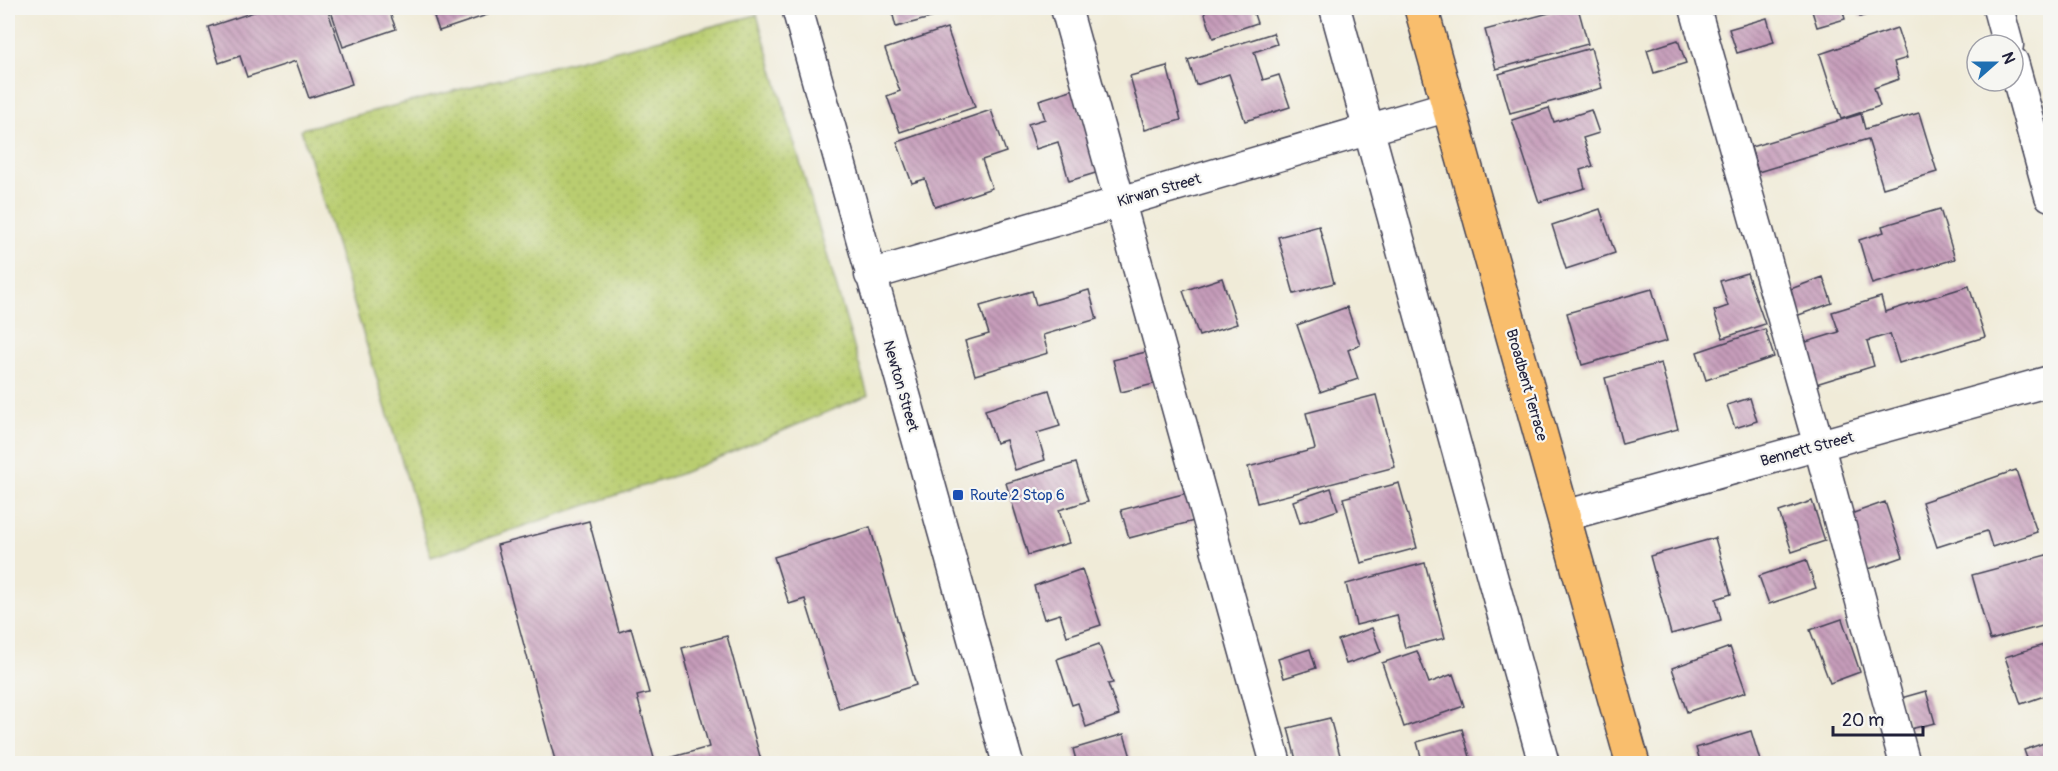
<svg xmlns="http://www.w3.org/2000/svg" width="2058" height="771" viewBox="0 0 2058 771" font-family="Pangolin,sans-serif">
  <defs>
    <pattern id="grass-dots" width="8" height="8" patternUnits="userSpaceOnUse" patternTransform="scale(1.5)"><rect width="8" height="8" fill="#b9cd70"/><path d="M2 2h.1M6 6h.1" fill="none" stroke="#9fb062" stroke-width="1.8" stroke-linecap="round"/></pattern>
    <pattern id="building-back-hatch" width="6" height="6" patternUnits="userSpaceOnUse" patternTransform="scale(1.5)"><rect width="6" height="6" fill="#c69cba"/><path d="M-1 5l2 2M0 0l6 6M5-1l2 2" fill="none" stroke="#a07f98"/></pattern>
  </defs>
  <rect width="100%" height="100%" fill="#f6f6f2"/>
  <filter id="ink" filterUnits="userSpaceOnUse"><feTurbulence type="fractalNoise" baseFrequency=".0167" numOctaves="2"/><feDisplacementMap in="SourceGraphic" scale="12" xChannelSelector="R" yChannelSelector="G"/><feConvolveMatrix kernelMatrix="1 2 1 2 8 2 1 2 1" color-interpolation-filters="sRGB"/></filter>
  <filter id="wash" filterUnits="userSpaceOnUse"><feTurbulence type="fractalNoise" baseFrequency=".008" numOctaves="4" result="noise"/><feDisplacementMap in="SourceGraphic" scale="24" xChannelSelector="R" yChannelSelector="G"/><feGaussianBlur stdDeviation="1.35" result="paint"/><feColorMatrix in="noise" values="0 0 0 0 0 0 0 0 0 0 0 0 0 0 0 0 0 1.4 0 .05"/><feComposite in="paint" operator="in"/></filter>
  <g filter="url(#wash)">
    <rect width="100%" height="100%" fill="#f0ebd8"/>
    <path fill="url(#grass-dots)" stroke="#6e7856" stroke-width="1.5" d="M757 15 868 395 680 474 431 557 301 129Z"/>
    <g id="blocks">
      <path fill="url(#building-back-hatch)" d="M266 8H327L352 84 309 98 296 61 247 77 240 56 219 63 208 27Z
        M330 8H388L396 29 343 47Z
        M431 8H498L499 11 439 31Z
        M891 8H931L934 17 896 27Z
        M1203 8H1252L1257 23 1213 38Z
        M1480 8H1497L1482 13Z
        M1568 8H1578L1588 44 1496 69 1485 30Z
        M1707 8H1729L1710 15Z
        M1811 8H1842L1845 19 1817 27Z
        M1857 8H1888L1860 17Z
        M1767 18 1774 42 1737 53 1729 29Z
        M947 28 975 107 900 132 887 96 900 91 885 49Z
        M1897 28 1907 58 1894 62 1899 79 1874 88 1880 106 1841 119 1820 54Z
        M1273 33 1277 44 1254 52 1263 80 1279 75 1290 107 1245 121 1229 74 1196 85 1188 60Z
        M1678 40 1686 63 1654 73 1647 50Z
        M1591 48 1602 88 1510 113 1499 74Z
        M1167 66 1181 120 1145 130 1130 76Z
        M1074 89 1099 172 1069 181 1058 142 1036 149 1028 124 1045 119 1039 100Z
        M1549 108 1554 122 1591 110 1599 133 1583 138 1593 166 1580 170 1585 188 1539 202 1512 120Z
        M991 110 1006 152 982 160 992 188 935 207 925 179 912 183 897 142Z
        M1919 113 1937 172 1883 188 1868 139 1758 172 1751 147 1861 114 1865 129Z
        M1600 209 1615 253 1566 269 1552 225Z
        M1940 209 1955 259 1872 284 1859 240 1884 232 1882 226Z
        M1319 226 1334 283 1294 294 1278 237Z
        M1747 273 1765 324 1723 338 1714 311 1728 306 1720 281Z
        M1823 277 1832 303 1796 316 1788 290Z
        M1222 278 1237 324 1199 336 1183 291Z
        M1969 286 1985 337 1899 363 1890 334 1867 341 1874 366 1816 384 1803 343 1839 332 1832 312 1881 297 1885 312Z
        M1652 289 1667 341 1582 365 1567 313Z
        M1089 290 1097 319 1043 335 1048 353 975 375 965 341 989 334 980 306 1032 291 1036 305Z
        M1347 307 1360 345 1348 350 1358 379 1320 392 1297 325Z
        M1765 329 1774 357 1706 380 1697 352Z
        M1146 352 1154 384 1121 392 1113 360Z
        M1661 363 1678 429 1622 444 1605 378Z
        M1049 390 1060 426 1037 433 1045 460 1015 470 1006 440 996 443 985 410Z
        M1376 395 1395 467 1257 503 1248 467 1315 449 1306 413Z
        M1750 398 1757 421 1735 428 1727 405Z
        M1076 463 1088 501 1059 510 1069 543 1028 555 1006 483Z
        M2016 470 2037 532 1992 547 1987 531 1937 547 1922 502Z
        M1399 483 1417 548 1361 563 1343 498Z
        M1331 488 1338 510 1300 523 1293 501Z
        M1187 493 1194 521 1129 538 1121 510Z
        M1812 501 1825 541 1792 552 1779 512Z
        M1885 502 1903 557 1863 571 1845 516Z
        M589 521 619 632 631 628 649 693 637 696 655 762 709 747 682 648 727 636 762 764H556L497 545Z
        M870 527 916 685 839 709 805 599 789 604 774 557Z
        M1715 538 1731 594 1716 599 1721 620 1671 634 1650 556Z
        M2050 554V624L1990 640 1972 575Z
        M1806 560 1816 588 1769 604 1759 576Z
        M1425 563 1445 638 1405 648 1397 615 1356 625 1346 584Z
        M1082 569 1101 625 1067 636 1060 614 1044 619 1034 586Z
        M1842 619 1860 672 1830 683 1810 630Z
        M1372 628 1381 652 1346 664 1338 640Z
        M2050 643V694L2021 704 2005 657Z
        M1099 644 1113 683 1108 684 1119 715 1086 727 1078 703 1072 705 1057 659Z
        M1730 647 1746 692 1687 712 1672 668Z
        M1310 649 1316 668 1284 678 1278 659Z
        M1417 651 1429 683 1453 674 1464 706 1404 727 1382 663Z
        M1926 691 1935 723 1910 729 1901 698Z
        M1330 718 1341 759 1323 764H1297L1288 728Z
        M1462 729 1472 764H1423L1417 742Z
        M1751 731 1761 764H1701L1696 748Z
        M1124 734 1133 764H1077L1073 749Z
        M2050 741V764H2029L2024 750Z
        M1367 759 1368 764H1352V763Z"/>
    </g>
  </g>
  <g filter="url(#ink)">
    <use href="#blocks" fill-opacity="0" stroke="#414053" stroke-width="1.5"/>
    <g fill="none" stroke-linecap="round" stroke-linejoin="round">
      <g stroke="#414053" stroke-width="33">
        <path id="minor" d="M797 8 1008 764
          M1066 8 1276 764
          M1335 8 1544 764
          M1695 8 1819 446 1905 764
          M1998 8 2008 45
          M2013 62 2050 196
          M870 275 1449 106
          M1564 516 2050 381"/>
      </g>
      <g stroke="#414053" stroke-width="36">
        <path id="major" d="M1421 8 1633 764"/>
      </g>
      <use href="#minor" stroke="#fff" stroke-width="30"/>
      <use href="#major" stroke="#f9be6d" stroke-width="33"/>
    </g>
  </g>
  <rect fill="#1a4fb4" stroke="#f6f6f2" stroke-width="2" x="952" y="489" width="12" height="12" rx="3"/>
  <g text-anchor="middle" stroke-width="4.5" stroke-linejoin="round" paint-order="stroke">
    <g font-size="15" fill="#22223b" stroke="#f6f6f2">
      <text transform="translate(1159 190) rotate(-16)" y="5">Kirwan Street</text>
      <text transform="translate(1527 385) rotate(74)" y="5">Broadbent Terrace</text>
      <text transform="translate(901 386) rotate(74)" y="5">Newton Street</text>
      <text transform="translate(1807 449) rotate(-15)" y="5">Bennett Street</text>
    </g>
    <g font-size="15" fill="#164399" stroke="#f6f6f2" text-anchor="start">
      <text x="970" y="500">Route 2 Stop 6</text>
    </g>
  </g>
  <rect width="2058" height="771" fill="none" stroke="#f6f6f2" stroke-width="30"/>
  <g transform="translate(1995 63) rotate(69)"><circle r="28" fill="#f6f6f2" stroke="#a1a1a9" stroke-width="1.5"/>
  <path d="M0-4.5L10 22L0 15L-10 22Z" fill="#1f6fb2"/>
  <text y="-9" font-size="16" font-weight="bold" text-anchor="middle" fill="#22223b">N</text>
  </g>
  <path d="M1833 726v9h90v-9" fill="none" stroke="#22223b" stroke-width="3"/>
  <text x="1842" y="726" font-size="18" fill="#22223b" stroke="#f6f6f2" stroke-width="4.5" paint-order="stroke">20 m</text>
</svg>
